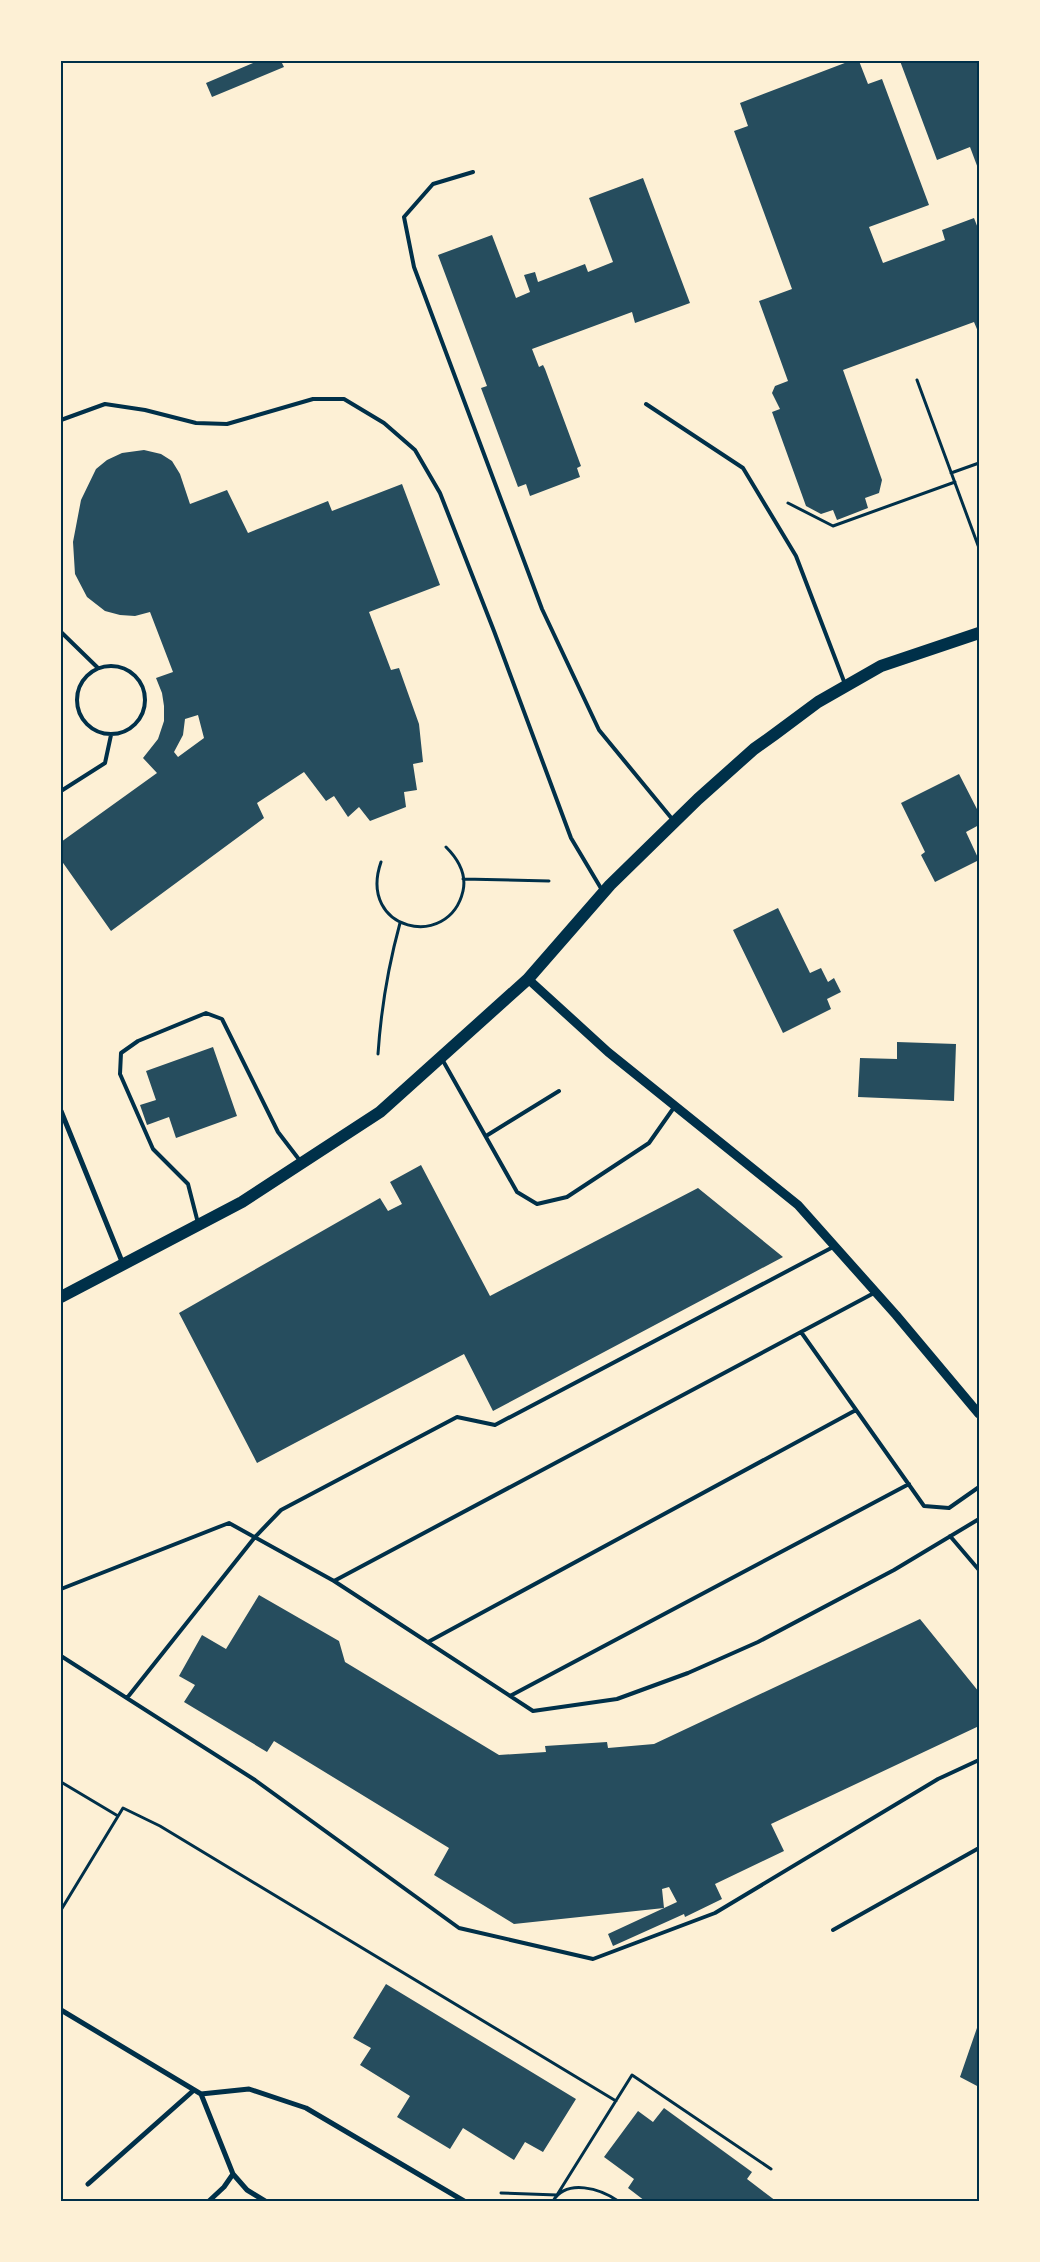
<svg xmlns="http://www.w3.org/2000/svg" width="1040" height="2262" viewBox="0 0 1040 2262" font-family="Mulish,sans-serif">
  <rect width="100%" height="100%" fill="#fdf0d5"/>
  <path fill="#264d5e" fill-rule="evenodd" d="M258 61H281L284 67 212 97 206 83Z
    M850 61H859L868 84 882 79 929 205 869 227 883 263 945 240 942 230 974 218 979 231V334L974 322 843 370 882 480 879 493 865 498 868 508 837 520 833 510 821 514 806 506 772 412 780 409 772 393 775 386 788 381 759 301 792 289 734 131 748 126 740 103Z
    M900 61H979V171L970 147 937 160Z
    M643 178 690 303 635 323 632 312 532 349 539 367 543 365 545 369 581 466 577 468 580 477 530 496 526 484 518 487 481 388 487 386 438 255 492 235 516 298 530 292 524 275 535 272 538 282 585 264 588 272 613 262 589 198Z
    M144 450 161 454 172 461 180 474 190 504 227 490 248 533 328 501 332 511 402 484 440 585 369 612 391 670 399 668 419 724 423 762 413 764 417 790 404 792 406 807 370 821 359 807 348 817 334 796 326 801 304 772 257 803 264 818 111 931 61 860V842L157 773 143 758 158 739 164 721V706L162 693 156 678 173 672 150 612 135 616 120 615 105 611 87 597 75 574 73 542 81 500 96 469 107 460 122 453ZM198 715 204 738 178 757 174 752 183 735 185 719Z
    M959 774 979 813V825L966 832 979 860 935 882 921 855 925 852 901 803Z
    M778 908 810 973 821 968 828 982 834 978 841 992 827 999 831 1009 783 1033 733 930Z
    M897 1042 956 1044 954 1101 858 1097 860 1058 897 1059Z
    M213 1047 237 1116 176 1138 169 1117 147 1125 140 1105 156 1100 146 1071Z
    M421 1165 490 1296 698 1188 783 1257 493 1411 464 1354 257 1463 179 1313 380 1198 388 1211 402 1204 390 1182Z
    M259 1595 339 1641 345 1662 499 1755 546 1752 545 1746 607 1742 608 1748 654 1744 920 1619 979 1692V1726L771 1824 784 1851 715 1884 722 1899 685 1917 684 1914 613 1946 608 1934 677 1902 669 1887 662 1889 664 1908 514 1924 434 1875 449 1848 274 1741 267 1752 184 1702 195 1685 179 1676 202 1635 226 1649Z
    M386 1984 576 2099 543 2152 525 2142 514 2160 463 2128 450 2149 397 2117 410 2096 360 2065 371 2048 353 2038Z
    M978 2025H979V2087L960 2077Z
    M664 2108 752 2172 747 2179 776 2201H645L628 2188 634 2179 604 2157 638 2111 653 2122Z"/>
  <g fill="none" stroke-linecap="round" stroke-linejoin="round">
    <path stroke="#003049" stroke-width="3" d="M917 380 979 548
      M951 473 979 463
      M788 503 833 526 955 482
      M381 862C357 931 449 951 463 891 467 873 458 859 446 847
      M463 879 549 881
      M378 1054C381 1009 388 967 400 923
      M61 1782 118 1816
      M61 1910 123 1808 160 1826 616 2101
      M501 2193 557 2195 632 2075 771 2169
      M553 2201C567 2178 601 2189 618 2201"/>
    <path stroke="#003049" stroke-width="4" d="M473 172 433 184 404 217 414 267 542 609 599 730 673 820
      M646 404 743 468 796 556 845 684
      M61 420 105 404 145 410 196 423 227 424 313 399H344L384 423 415 450 440 493 494 631 571 838 602 890
      M61 632 98 668
      M77 700a34 34 0 1 1 68 0a34 34 0 1 1-68 0Z
      M61 791 105 763 111 735
      M442 1059 517 1192 537 1204 567 1197 649 1143 675 1106
      M486 1136 559 1091
      M198 1223 188 1184 153 1149 120 1074 121 1053 138 1041 206 1013 222 1019 278 1132 301 1162
      M874 1293 334 1581 533 1711 617 1699 688 1673 758 1642 894 1570 979 1519
      M801 1332 924 1506 949 1508 979 1487
      M950 1536 979 1570
      M61 1589 229 1523 334 1581
      M428 1642 856 1410
      M61 1656 255 1780 459 1928 593 1959 715 1913 938 1779 979 1760
      M510 1696 909 1484
      M127 1698 255 1537 281 1510 457 1417 495 1425 835 1246
      M833 1930 979 1848"/>
    <path stroke="#003049" stroke-width="5" d="M61 1111 123 1264
      M61 2010 201 2094 249 2089 306 2108 464 2201
      M201 2094 233 2174 247 2190 265 2201
      M88 2184 194 2090
      M209 2201 224 2187 233 2174"/>
    <path stroke="#003049" stroke-width="9" d="M528 979 608 1052 798 1205 896 1315 979 1414"/>
    <path stroke="#003049" stroke-width="12" d="M61 1297 242 1202 380 1112 528 979 610 885 698 799 754 749 775 734 818 702 881 666 979 633"/>
  </g>
  <rect width="1040" height="2262" fill="none" stroke="#fdf0d5" stroke-width="125"/>
  <rect x="62" y="62" width="916" height="2138" fill="none" stroke="#003049" stroke-width="2"/>
</svg>
